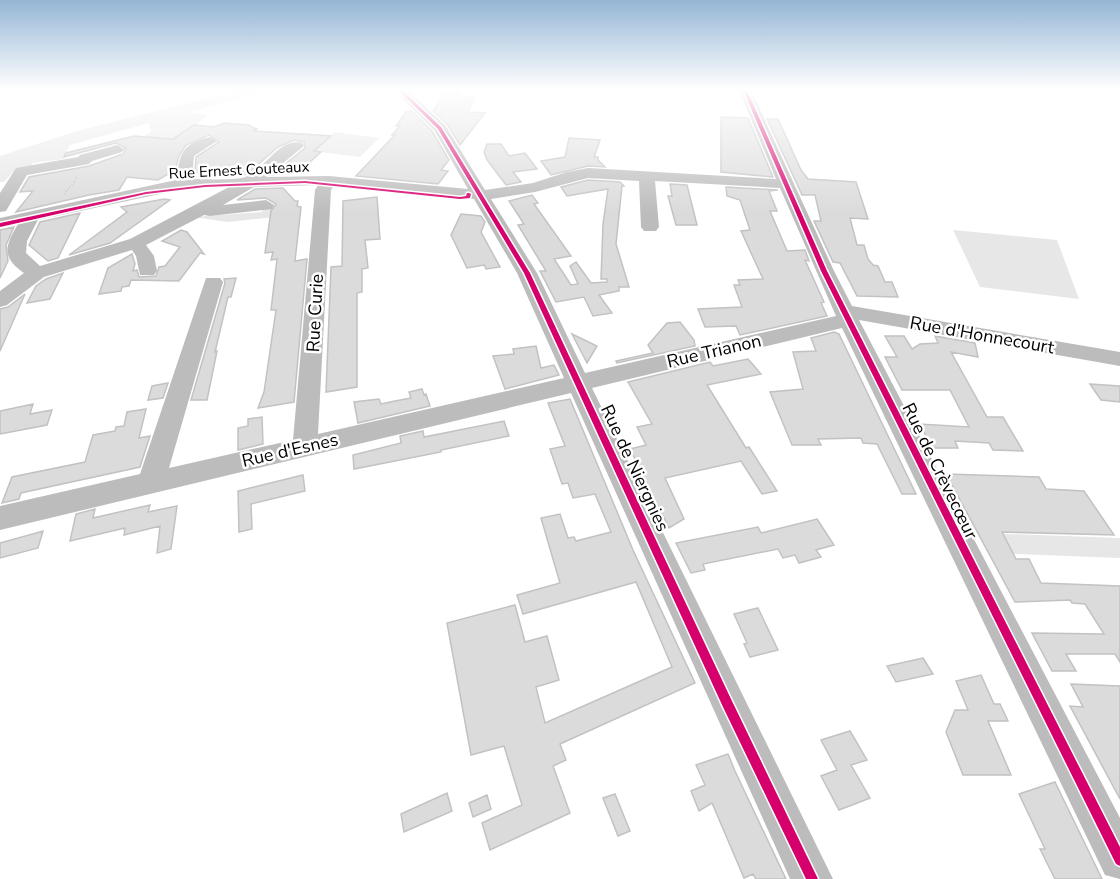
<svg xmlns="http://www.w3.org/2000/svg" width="1120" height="879" viewBox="0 0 1120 879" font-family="'Nunito Sans',sans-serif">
  <rect width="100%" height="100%" fill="#fff"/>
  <path fill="#e7e7e7" d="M240 90H319L250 95 190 112 208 115 177 138 150 137 143 149 119 151 151 132 149 123 70 145 63 159 33 163 31 166 13 172 4 182H0V156L77 131Z
    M335 132 379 138 360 157 313 151Z
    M282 206 275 217 228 222 193 217 262 212 264 207Z
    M953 230 1057 240 1079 299 980 287Z
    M978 533 1120 538V558L988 553Z"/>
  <path fill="#dbdbdb" stroke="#c2c2c2" stroke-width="1.5" d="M446 90H461L457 96 475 97 468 112 485 113 460 145 447 124 433 111Z
    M412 111 432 131 449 160 441 170 448 171 438 184 356 176 391 139 395 135H392L400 126H396L406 112Z
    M721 117 748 118 773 177 721 172Z
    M767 119H778L801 170 808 179 856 182 868 219 850 218 857 245H864L868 259 873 265 878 266 885 282H892L898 297 857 296 840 263 833 262 814 221H821L815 195H802Z
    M224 123 250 125 249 126 257 129 254 131 331 136 314 151 321 152 300 171 272 175 305 148 304 142 294 140 278 147 247 174 231 177 195 172 196 157 219 142 209 135 186 145 179 156 175 170 158 180 127 177 119 190 89 195 16 212 33 191 20 192 29 177 89 166 123 154 126 148 116 143 64 157 66 153 134 136 173 139 194 125 214 127Z
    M569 138 600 140 594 157H598V160L605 167 588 166 551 175 541 161 565 157Z
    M487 144H501L509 156 525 153 537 169 513 172 521 182 506 185 487 160 484 152Z
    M588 180 620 182 624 186H622L616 244 629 287H619V291L599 295 612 313 593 316 584 297 556 302 540 271H546L518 225 524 224 509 201 532 195 538 203 534 204 571 256 554 259 571 285 578 284 570 266 576 262 591 283 607 282V279H601L603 224 608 189 567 196 561 187Z
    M670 184 687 185 697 225H676L668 196H672Z
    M726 187 778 190 769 191 777 211H770L787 251 805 250 809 261 805 260 824 302 821 303 827 316 740 335 736 326 705 327 698 309 742 307 734 285H740L738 280 763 279 741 231 750 230 740 200 727 196Z
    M283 188 295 201H298L297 206 301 207 295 261 307 259 294 402 258 408 264 392 276 310H271L277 259 271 260 273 252 265 253 271 211 276 204 266 198 237 200 255 189Z
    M377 197 380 239 365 240 368 268 362 269V292L357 293V387L326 392 331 267 342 266 343 201Z
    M164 199 170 200 110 243 69 255 127 212 121 207Z
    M80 213 58 258 48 261 29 245 40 222Z
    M461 214 481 216 485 222 481 232 500 267 486 269 484 265 467 268 451 235Z
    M14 227 6 245 8 261 0 278V230Z
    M181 230 187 232 204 254 200 253 179 281 131 280 129 286 122 287 121 291 99 294 108 268 132 254 135 264 133 271 137 270 139 277 156 276 159 267 165 266 180 247 162 241Z
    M63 273 50 299 27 303 36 286 46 279Z
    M236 278 231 297H228L215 352 217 351 207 400H191L225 283 224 279Z
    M25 294 0 351V309L8 307Z
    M680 322 694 340 695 346 617 363 616 361 653 353 648 345 667 323Z
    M834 332 839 334 916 494H902L877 444 863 443 861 438 818 439 821 445H792L770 392 803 389 793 352 816 351 811 338Z
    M572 334 597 346 587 363Z
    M885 336H904L912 349 920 344 938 343 935 336 975 343 978 357 951 352 987 417H1003L1023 451 993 450 989 443 955 441 958 448H932L920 424 969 427 950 390H902L885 357H897Z
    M536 346 541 368 554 365 559 375 505 389 493 356 514 354 513 349Z
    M748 359 761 374 707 385 746 448 749 447 777 491 762 494 741 461 665 478 684 519 669 528 630 449 646 445 637 427 652 424 628 382 710 362 713 366Z
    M168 383 163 398 148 400 152 386Z
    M1090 384 1120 386V402L1101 400Z
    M422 389 424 395 426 394 430 406 358 423 354 402 379 399 381 404 395 401 411 398 409 392Z
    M570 399 633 550 695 683 560 744 566 760 553 766 570 813 490 850 482 823 522 805 504 746 471 755 447 623 515 605 525 642 547 636 559 680 536 687 545 723 672 667 636 582 523 614 517 595 560 583 541 518 560 514 568 538 574 537 576 541 611 532 595 494 573 498 568 483 562 484 550 449 565 446 548 403Z
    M33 404 30 414 52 410 47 425 0 434V411Z
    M146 409 139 438 150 436 140 467 21 493 19 499 2 503 12 477 85 462 93 435 115 431 116 427 124 426 127 412Z
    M262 417 263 444 238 450V428L248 426V419Z
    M504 421 509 436 441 450V452L354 469 353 455 401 443 400 436 423 431 424 437Z
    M946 474 1039 477 1046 489 1084 491 1114 535 1002 532 1016 559H1029L1041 583 1120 586V662L1115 654H1066L1076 671H1052L1032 633 1104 634 1085 604 1072 603 1070 600 1015 602Z
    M303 475 305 491 251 504 252 529 239 532 238 491Z
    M150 505 148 512 177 506 171 549 157 553 160 526 124 535 125 528 70 541 76 514 95 509 93 518Z
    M817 519 834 545 816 550 821 557 799 563 795 555 783 558 778 549 703 564 705 570 691 573 676 543 758 527 761 533Z
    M43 531 38 548 0 558V543Z
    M758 608 778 650 750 657 744 644 747 643 734 614Z
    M923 658 933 674 896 682 887 666Z
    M981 675 994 704H1000L1008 721H988L1011 775H963L946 732 955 710H968L956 681Z
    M1071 684 1120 686V799L1070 706 1083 707Z
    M850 731 867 760 851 765 870 798 839 810 821 776 837 770 821 740Z
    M728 754 735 771 786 879H756L753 874 744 878 712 803 699 811 691 791 705 785 696 765Z
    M1055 782 1090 854 1102 879H1055L1040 849H1045L1019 794Z
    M447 793 452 811 404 832 401 814Z
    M615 794 630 831 618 836 603 798Z
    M487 795 491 809 473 817 469 803Z"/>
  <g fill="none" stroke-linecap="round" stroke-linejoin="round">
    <path stroke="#c2c2c2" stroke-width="1.5" stroke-dasharray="1 1.5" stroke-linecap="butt" d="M74 182 78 175"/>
    <path stroke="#c2c2c2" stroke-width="2" stroke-dasharray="1 2" stroke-linecap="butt" d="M64 194 75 181"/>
    <path fill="#bcbcbc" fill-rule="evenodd" d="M394 90H407L445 125 485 190 533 183 567 172 588 168 776 179 739 90H751L834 271 852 306 1120 352V366L859 320 1120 818V879L1105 875 842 328 592 388 833 879H790L571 393 0 530V506L140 474 206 278H220L223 282 169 468 293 440 315 190 318 185 254 187 223 205 266 200 274 205 272 209 210 216 204 215 146 245 154 256 157 271 154 275H140L136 256 132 250 44 277 7 305 0 307V291L24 273C1 257 5 246 18 224L0 228V218L176 180C180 154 181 144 210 137L217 141 194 156 192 179C204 179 238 181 248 176 265 168 280 137 302 143L304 146 266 177 329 176 468 189 434 130ZM588 178 639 181 641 227 644 231H656L659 227 655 181 780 188 836 316 585 373 537 273 491 199 535 192ZM229 187 130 239 40 266 26 253 27 241 38 220 183 189ZM333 187 474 199 517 273 564 378 318 434 331 190Z
      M117 145 124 149 122 152 92 161 89 164 27 175 6 211 0 212V193L16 168 78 157 80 155Z"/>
    <g stroke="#fff" stroke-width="3">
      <path id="cycleway" d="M398 90H402L441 127 530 273 731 699 818 879H806L723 707 524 273 438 129Z
        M743 90H747L827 271 1120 847V866L1116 864 821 271Z
        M305 181 460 197 466 196 467 193H469L471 194 470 198 460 199 305 183 205 187 146 194 0 227V223L146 192 205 185Z"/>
    </g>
    <use href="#cycleway" fill="#d6006c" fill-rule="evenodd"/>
  </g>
  <linearGradient id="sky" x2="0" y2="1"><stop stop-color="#95b6d5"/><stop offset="0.42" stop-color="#fff"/><stop offset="1" stop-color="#fff" stop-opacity="0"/></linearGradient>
  <rect width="1120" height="213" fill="url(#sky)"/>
  <g text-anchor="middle" stroke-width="5" stroke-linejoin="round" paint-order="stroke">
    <g font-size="15" fill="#000" stroke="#fff">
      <text transform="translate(239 170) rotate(-3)" y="5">Rue Ernest Couteaux</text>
    </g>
    <g font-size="18" fill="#000" stroke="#fff">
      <text transform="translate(315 313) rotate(-87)" y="6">Rue Curie</text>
      <text transform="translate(982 335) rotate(10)" y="6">Rue d'Honnecourt</text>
      <text transform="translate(714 351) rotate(-13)" y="6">Rue Trianon</text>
      <text transform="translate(290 450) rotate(-13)" y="6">Rue d'Esnes</text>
      <text transform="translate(635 468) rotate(65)" y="6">Rue de Niergnies</text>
      <text transform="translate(940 471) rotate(64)" y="6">Rue de Crèvecœur</text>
    </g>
  </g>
</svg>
